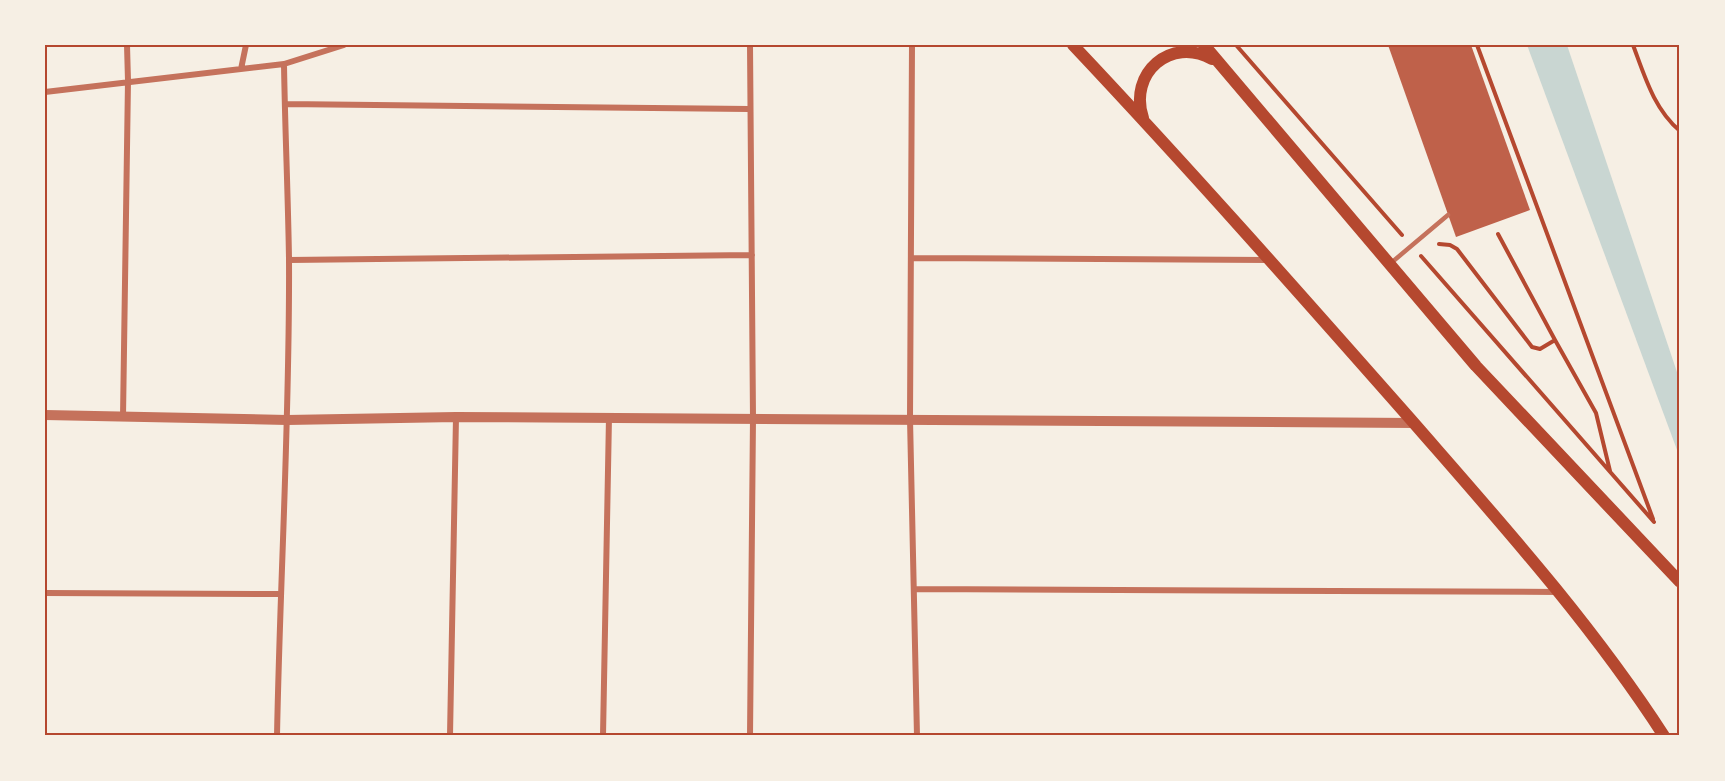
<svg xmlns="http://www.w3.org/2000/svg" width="1725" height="781" viewBox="0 0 1725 781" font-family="Manrope,sans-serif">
  <rect width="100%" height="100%" fill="#f6efe4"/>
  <path fill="#c9d6d2" d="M1527 45H1567L1680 381V458Z"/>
  <path fill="#bf614a" d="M1388 45H1471L1530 210 1456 237Z"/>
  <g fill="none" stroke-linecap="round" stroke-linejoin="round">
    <path stroke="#b5482f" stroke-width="4" d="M1236 45 1402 235
      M1477 45 1653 519
      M1633 45C1645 77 1654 109 1680 131
      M1439 244 1450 245 1457 249 1532 347 1540 349 1555 340 1498 234
      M1421 256 1654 522
      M1555 340 1596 413 1610 471"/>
    <path stroke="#c5725c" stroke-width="4.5" d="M1391 263 1448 215"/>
    <path stroke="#c5725c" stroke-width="6" d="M750 45 753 418 750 736
      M912 45 910 419 917 736
      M241 69 246 45
      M45 92 284 64 344 45
      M285 104 749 109
      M911 258 1268 260
      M289 260 752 255
      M123 417 128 81 127 45
      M915 589 1559 592
      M45 593 280 594
      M277 736C280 577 290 418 289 259 288 194 285 129 284 64
      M450 736 456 417
      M603 736 609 417"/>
    <path stroke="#c5725c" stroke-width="10" d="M45 415 287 420 456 417 1414 423"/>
    <path stroke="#b5482f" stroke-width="12" d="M1073 45C1189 168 1301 295 1413 422 1501 523 1591 623 1664 736
      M1204 45 1476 366 1680 582
      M1143 118C1128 73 1171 36 1212 59"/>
  </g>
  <rect width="1725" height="781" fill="none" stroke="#f6efe4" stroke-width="93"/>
  <rect x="46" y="46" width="1632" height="688" fill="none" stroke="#b5482f" stroke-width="2"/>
</svg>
